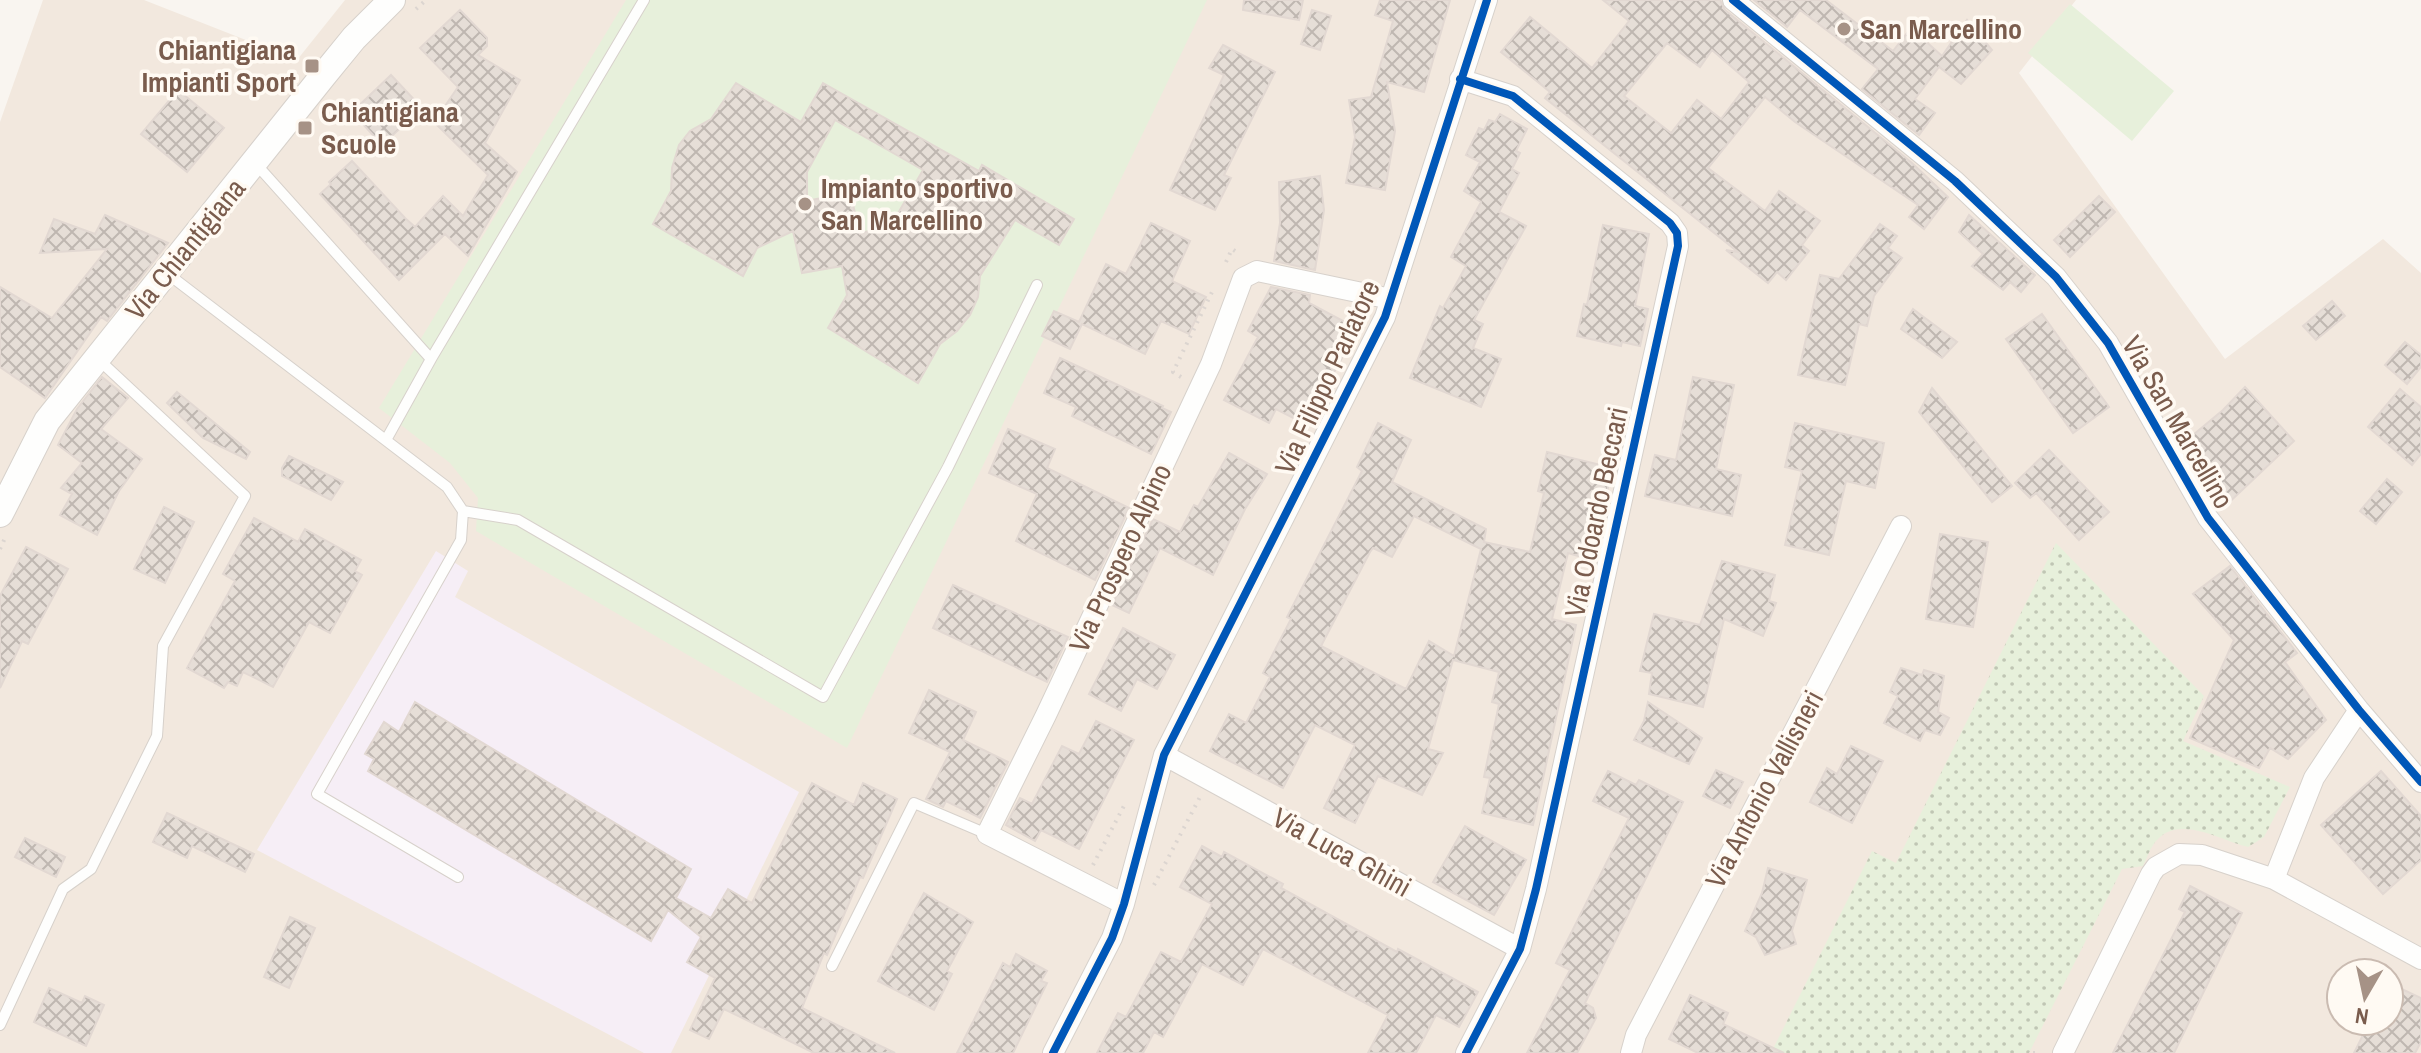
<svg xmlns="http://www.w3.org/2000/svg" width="2421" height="1053" viewBox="0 0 2421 1053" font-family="'Archivo Narrow',sans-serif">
  <defs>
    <pattern id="grass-dots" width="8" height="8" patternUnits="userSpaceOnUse" patternTransform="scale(2)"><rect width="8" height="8" fill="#e7f0db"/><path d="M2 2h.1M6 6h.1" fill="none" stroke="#c0c6b4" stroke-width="1.8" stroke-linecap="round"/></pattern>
    <pattern id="building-cross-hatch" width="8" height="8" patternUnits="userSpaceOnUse" patternTransform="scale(2)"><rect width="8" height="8" fill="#e6ded7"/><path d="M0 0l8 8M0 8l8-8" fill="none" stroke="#bfb7b1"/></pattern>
  </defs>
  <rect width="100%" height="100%" fill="#f9f5f0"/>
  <path fill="#f2e8de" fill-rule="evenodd" d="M43 0H144L297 60 345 0H2076L2019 73 2225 359 2383 239 2421 273V1053H0V122ZM2341 973H2389V1021H2341Z"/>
  <path fill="#f6eef6" d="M436 551 468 571 455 597 799 792 671 1053H644L257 850Z"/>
  <path fill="url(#grass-dots)" d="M2056 543 2204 696 2183 741 2290 787 2264 837 2248 847C2222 841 2181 815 2158 839 2151 845 2147 858 2143 866L2122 869 2029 1053H1771L1872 851 1896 863Z"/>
  <path fill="#e7f0db" d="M626 0H1207L847 748 476 531 478 498 450 463 379 408Z
    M2070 4 2174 91 2132 141 2028 53Z"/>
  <path fill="url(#building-cross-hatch)" stroke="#e2d8d2" stroke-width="2" fill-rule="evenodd" d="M1244 0H1303L1299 20 1243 10Z
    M1380 0H1450L1424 92 1387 82 1395 131 1385 190 1346 183 1355 137 1349 100 1371 97 1393 21 1375 15Z
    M1603 0H1720L1725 10 1912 163 1948 197 1924 229 1909 217 1918 205 1795 122 1765 97 1708 168 1765 211 1779 191 1820 221 1802 245 1809 251 1786 280 1777 272 1768 283 1726 250 1738 252 1545 98 1550 92 1501 52 1530 17 1592 68 1629 21ZM1667 43 1700 67 1712 50 1749 82 1721 119 1697 100 1671 133 1624 96Z
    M1754 0H1826L1893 51 1911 28 1942 56 1967 20 1992 50 1961 84 1939 67 1915 99 1935 113 1919 135 1862 89 1878 69 1800 10 1787 27Z
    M460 10 487 38V46L478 55 520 80 485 143 517 172 468 256 445 234 399 280 320 194 331 184 329 182 352 161 405 218 415 227 443 196 463 216 488 175 434 122 458 87 420 48Z
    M1312 10 1331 16 1320 50 1301 44Z
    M1223 45 1275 72 1224 175 1231 178 1215 210 1170 190 1224 75 1209 68Z
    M391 75 422 108 382 145 352 112Z
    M736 83 801 122 823 83 979 171 982 165 1074 219 1059 245 1015 220 980 276 978 297 970 315 957 331 940 344 918 383 828 328 847 295 842 266 802 273 793 231 757 248 743 276 653 224 671 191 672 168 679 145 690 131 711 119ZM835 120 923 170 893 222 860 234 850 192 807 201V172Z
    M178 90 224 128 187 172 141 134Z
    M1500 114 1527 129 1516 151 1520 153 1512 169 1519 173 1499 212 1526 226 1474 320 1483 324 1473 348 1501 359 1481 407 1410 378 1440 306 1443 308 1466 266 1451 257 1481 202 1464 191 1480 162 1466 155 1479 128 1484 130 1489 120 1495 122Z
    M1320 176 1324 210 1315 270 1274 261 1280 223 1279 182Z
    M2099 196 2115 212 2070 257 2054 240Z
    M105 215 168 243 107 321 101 317 45 398 0 367V287L52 318 107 249 40 253 54 219 95 234Z
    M1969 215 2035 275 2021 292 2010 282 2003 290 1972 266 1983 254 1959 232Z
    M1151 223 1190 241 1172 281 1206 297 1189 334 1161 321 1145 354 1082 324 1070 349 1042 336 1054 311 1079 322 1106 264 1126 274Z
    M1880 224 1897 236 1888 248 1902 258 1874 296 1867 326 1859 324 1845 385 1798 375 1820 275 1839 279Z
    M1603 225 1649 234 1635 306 1648 309 1640 346 1622 342 1621 346 1577 336 1584 304 1587 305Z
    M1271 287 1310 295 1309 303 1358 329 1332 376 1328 374 1303 423 1276 409 1269 423 1224 400 1258 337 1248 331Z
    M2332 301 2345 316 2316 340 2303 326Z
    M1913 309 1957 342 1942 358 1901 329Z
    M2042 314 2109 407 2073 433 2006 339Z
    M2405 342 2421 355V367L2407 384 2385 365Z
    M1060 358 1163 406 1162 408 1171 412 1151 454 1072 416 1076 407 1044 393Z
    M102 377 128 398 101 429 142 459 119 491 97 535 60 515 72 494 61 488 82 463 58 445 77 409Z
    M1693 377 1734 385 1716 469 1741 475 1732 516 1645 496 1655 455 1676 460Z
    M2245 387 2294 441 2221 510 2215 503 2181 445 2223 410Z
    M1932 388 2012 486 1992 502 1919 412Z
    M2400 389 2421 407V454L2412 465 2368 427Z
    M177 392 250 452 246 459 203 438 167 403Z
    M1378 423 1411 440 1392 482 1486 529 1484 542 1530 552 1544 493 1538 491 1547 452 1613 468 1592 551 1579 548 1578 556 1568 553 1552 619 1576 625 1533 825 1482 813 1490 778 1484 777 1499 704 1492 702 1499 672 1453 660 1428 749 1443 753 1422 795 1378 776 1355 823 1324 808 1355 745 1315 725 1283 788 1210 751 1229 714 1246 723 1270 677 1263 673 1291 619 1287 617 1362 471 1357 467ZM1414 516 1481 549 1454 656 1429 641 1406 689 1321 646 1370 552 1373 548 1392 557Z
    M1795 423 1884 443 1875 488 1846 481 1829 555 1785 545 1802 471 1785 467Z
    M1008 429 1055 449 1047 468 1129 508 1095 580 1016 541 1037 494 989 473Z
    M2049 450 2109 512 2079 540 2036 493 2030 498 2015 483Z
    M1229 453 1267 474 1245 509 1213 575 1160 548 1129 613 1112 605 1153 519 1180 532 1194 505 1198 507Z
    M289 456 343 482 331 500 282 476V468Z
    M2387 479 2402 492 2376 524 2360 511Z
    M164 507 194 522 165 583 134 569Z
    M254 518 298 542 305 529 361 560 355 571 362 575 330 633 309 622 273 687 243 672 237 686 228 682 224 688 187 668 235 581 223 574Z
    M1940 534 1988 542 1973 627 1926 619Z
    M26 547 68 569 28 644 22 641 0 688V596Z
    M1722 561 1775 575 1769 601 1776 603 1763 636 1724 619 1703 707 1649 694 1652 673 1640 671 1654 614 1700 625Z
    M2230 566 2297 653 2285 662 2326 720 2288 759 2270 748 2259 768 2190 738 2234 640 2193 594Z
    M953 585 1068 637 1047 682 933 628Z
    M1123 628 1175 655 1157 689 1137 679 1121 711 1089 694Z
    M1901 668 1922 675 1924 670 1944 676 1938 712 1949 718 1940 735 1925 730 1920 741 1884 723 1898 696 1890 692Z
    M929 690 976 712 963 740 1008 762 980 818 946 801 943 807 926 799 950 752 909 733Z
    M415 702 691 869 676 898 711 918 728 889 752 903 812 783 854 805 863 783 897 799 863 878 860 877 827 955 824 953 802 1008 895 1053H814L724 1009 709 1039 690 1030 715 978 687 962 701 937 668 910 651 941 368 771 374 759 365 754 384 722 399 732Z
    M1648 702 1702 738 1689 764 1634 740 1644 721Z
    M1096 721 1134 740 1079 849 1041 830 1035 841 1006 825 1020 798 1032 804 1062 746 1079 754Z
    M1851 746 1883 761 1852 823 1810 802 1827 768 1837 774Z
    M1716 770 1743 782 1730 808 1703 796Z
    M1608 771 1636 785 1639 780 1683 802 1585 1003 1593 1008 1596 1018 1577 1053H1527L1570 970 1556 963 1629 818 1593 801Z
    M2381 771 2421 816V860L2383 894 2321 825Z
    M167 813 254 854 245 872 192 846 187 858 153 842Z
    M1465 826 1526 860 1494 915 1433 882Z
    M25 838 65 857 56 877 15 857Z
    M1202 846 1222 857 1224 852 1283 884 1281 888 1397 952 1398 949 1478 992 1459 1027 1436 1015 1416 1053H1368L1388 1015 1263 949 1243 985 1202 964 1163 1037 1154 1032 1143 1053H1097L1118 1013 1126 1017 1161 952 1181 962 1212 904 1180 887Z
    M1768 868 1807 880 1792 931 1796 944 1765 955 1756 937 1745 931 1762 893Z
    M2190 886 2242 913 2174 1053H2113L2185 912 2179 909Z
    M924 893 973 922 947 971 952 974 934 1010 878 981Z
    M290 917 315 928 289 988 264 977Z
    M1016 954 1047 971 1041 981 1047 983 1013 1053H957L1003 963 1010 967Z
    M2389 983 2421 998V1042L2415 1053H2354L2370 1021H2389Z
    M49 988 82 1003 85 996 104 1005 86 1046 34 1022Z
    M1690 995 1728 1013 1723 1024 1784 1053H1698L1669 1039Z"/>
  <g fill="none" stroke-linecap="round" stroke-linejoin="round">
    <g stroke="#d7d1cb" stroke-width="12">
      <path id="service" d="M256 164 431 359
        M168 274 447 487 463 511 461 540 317 794 458 877
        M386 440 431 359 644 0
        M463 511 518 520 823 697 948 467 1037 285
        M832 966 914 803 987 834
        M0 1025 63 889 91 869 157 736 163 646 245 496 98 359"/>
    </g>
    <g stroke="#d7d1cb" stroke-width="22">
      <path id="minor" d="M1733 0 1955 181 2056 277 2108 343 2208 518 2359 710 2421 782
        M1460 79 1513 96 1670 223 1677 233 1678 246 1536 889 1520 949 1466 1053
        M1164 755 1520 949
        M2274 879 2314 778 2359 710
        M1124 904 987 834 1046 715 1211 364 1243 278 1257 271 1391 299
        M1053 1053 1112 938 1124 904 1164 755 1385 317 1487 0
        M1631 1053 1636 1035 1901 526
        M2063 1053 2151 874 2156 867 2179 854 2202 855 2274 879 2421 959"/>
    </g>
    <g stroke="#d7d1cb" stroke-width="28">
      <path id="tertiary" d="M0 514 47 421 323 76 354 38 392 0"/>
    </g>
    <path stroke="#dcd5d0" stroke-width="4" stroke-dasharray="2 6" stroke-linecap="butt" d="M416 9 426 0
      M1226 262 1232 249 1240 254
      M1181 377 1173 372 1214 288
      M0 549 5 538
      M1093 865 1126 802
      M1154 885 1200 797
      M2033 1053H2036"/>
    <use href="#service" stroke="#fefefd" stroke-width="10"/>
    <use href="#minor" stroke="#fefefd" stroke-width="20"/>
    <use href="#tertiary" stroke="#fefefd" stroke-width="26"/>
    <g stroke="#fffaf3" stroke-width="13">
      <path id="cycleway" d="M1733 0 1955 181 2056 277 2108 343 2208 518 2359 710 2421 782
        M1460 79 1513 96 1670 223 1677 233 1678 246 1536 889 1520 949 1466 1053
        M1053 1053 1112 938 1124 904 1164 755 1385 317 1487 0"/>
    </g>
    <use href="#cycleway" stroke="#0057b8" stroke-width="8"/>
  </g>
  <g fill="#a69286" stroke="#fffaf3" stroke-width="3">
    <circle cx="1844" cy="29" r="8"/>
    <rect x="304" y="58" width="16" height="16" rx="4"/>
    <rect x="297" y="120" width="16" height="16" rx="4"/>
    <circle cx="805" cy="204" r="8"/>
  </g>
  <g text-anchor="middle" stroke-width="7" stroke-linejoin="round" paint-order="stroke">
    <g font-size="28" font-weight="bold" fill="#7a5c4d" stroke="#fffaf3" text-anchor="start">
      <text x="1860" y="39">San Marcellino</text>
      <text x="296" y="60" text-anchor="end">Chiantigiana<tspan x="296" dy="32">Impianti Sport</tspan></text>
      <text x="321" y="122">Chiantigiana<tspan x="321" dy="32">Scuole</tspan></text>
      <text x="821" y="198">Impianto sportivo<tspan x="821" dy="32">San Marcellino</tspan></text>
    </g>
    <g font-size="28" fill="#7a5c4d" stroke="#fffaf3">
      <text transform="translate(185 249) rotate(-51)" y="10">Via Chiantigiana</text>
      <text transform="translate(1327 377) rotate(-65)" y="10">Via Filippo Parlatore</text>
      <text transform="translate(2178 422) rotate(60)" y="10">Via San Marcellino</text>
      <text transform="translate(1596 512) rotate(-78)" y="10">Via Odoardo Beccari</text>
      <text transform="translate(1120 558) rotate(-65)" y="10">Via Prospero Alpino</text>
      <text transform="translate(1764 789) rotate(-62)" y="10">Via Antonio Vallisneri</text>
      <text transform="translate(1342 852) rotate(29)" y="10">Via Luca Ghini</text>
    </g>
  </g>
  <g transform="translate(2365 997) rotate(189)"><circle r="38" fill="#fffaf3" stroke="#cabbb1" stroke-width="2"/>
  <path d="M0-6L14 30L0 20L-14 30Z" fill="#a69286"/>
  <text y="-12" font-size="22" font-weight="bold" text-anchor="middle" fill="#7a5c4d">N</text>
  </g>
</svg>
